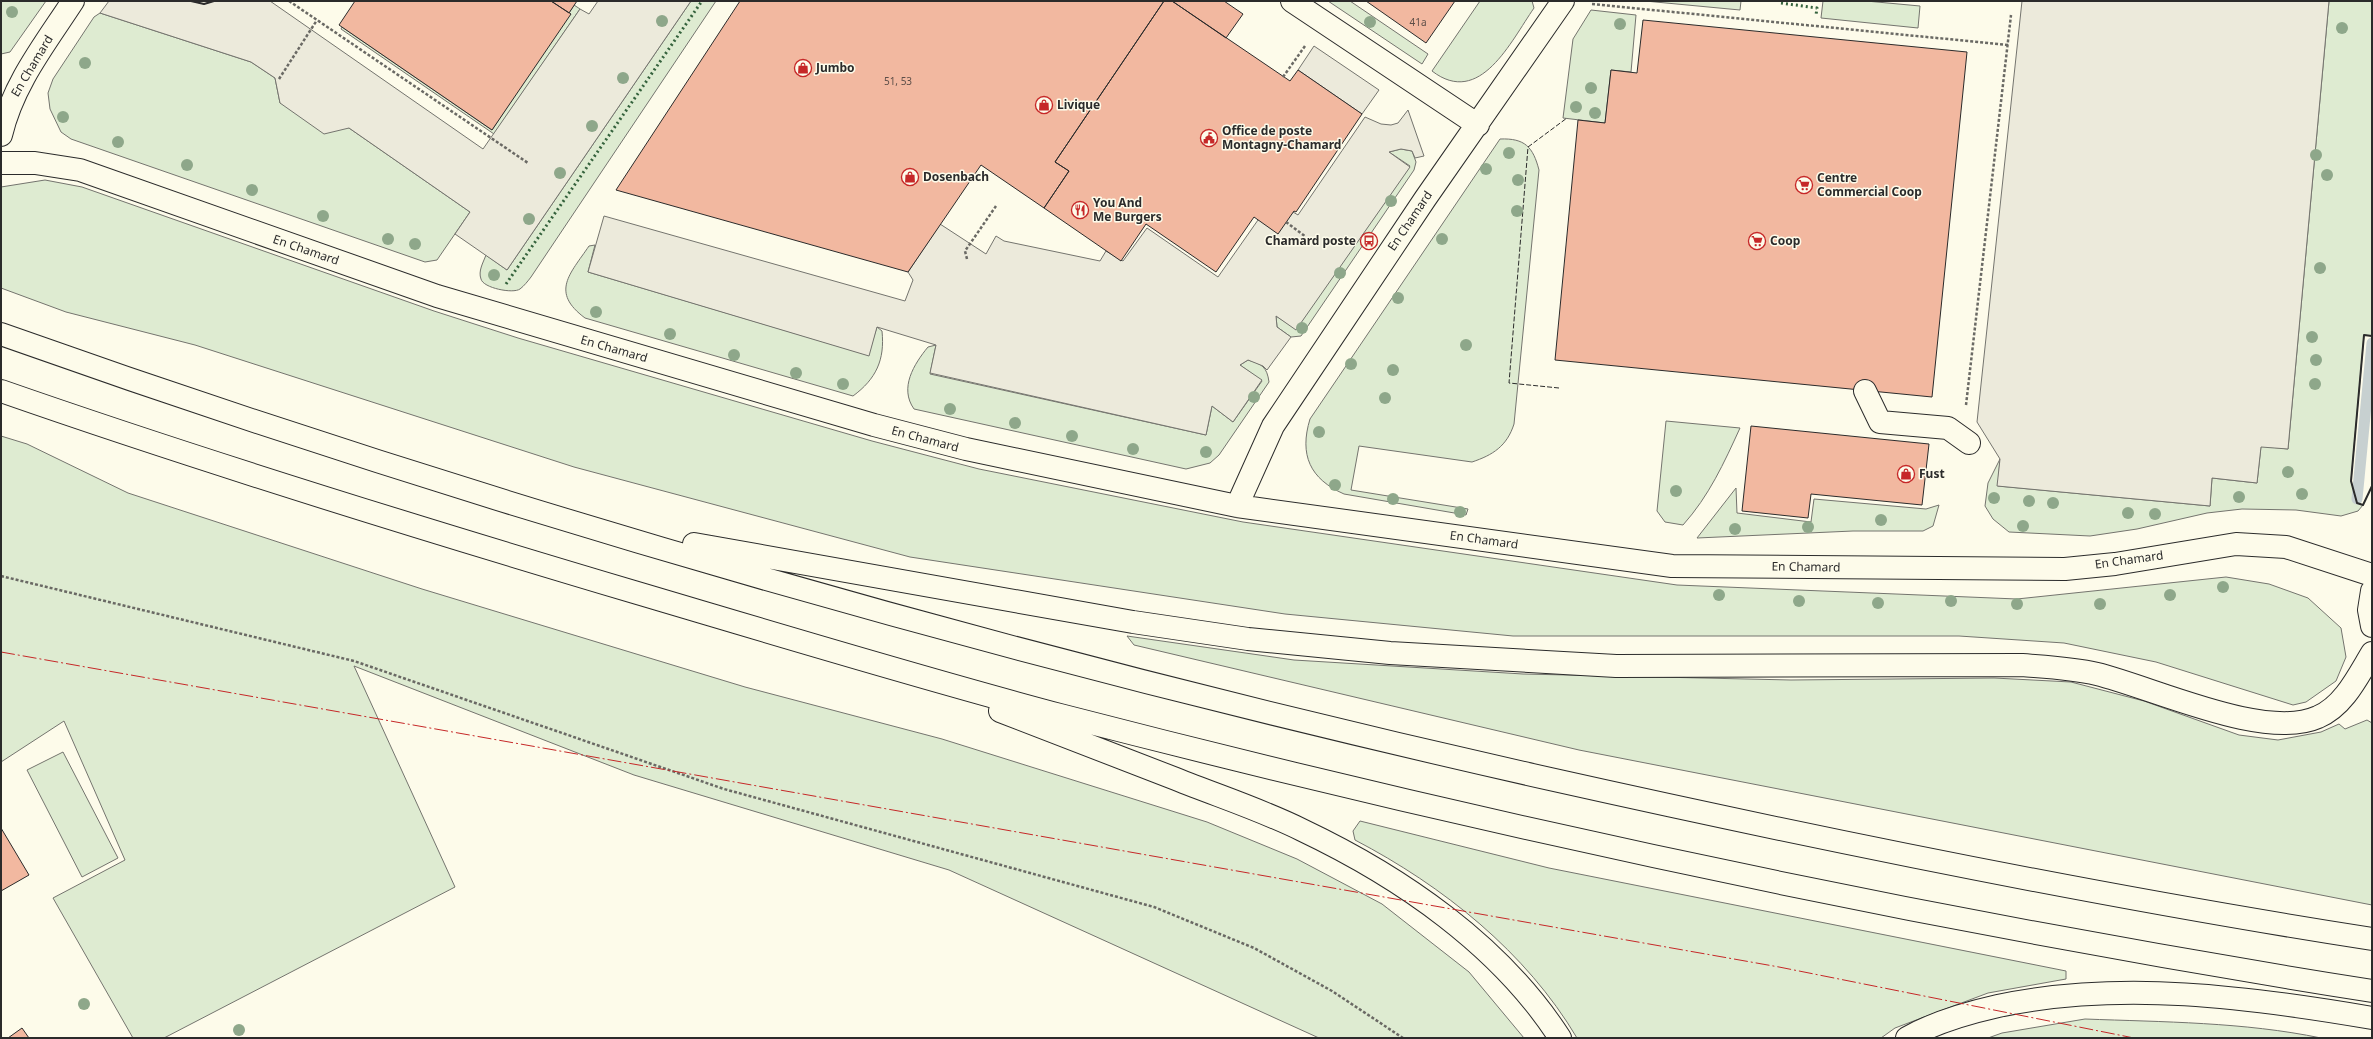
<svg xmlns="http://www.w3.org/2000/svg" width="2373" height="1039" viewBox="0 0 2373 1039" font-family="'Noto Sans',sans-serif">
  <rect width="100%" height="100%" fill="#fdfbea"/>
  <path fill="#deebd1" stroke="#74746e" d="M1 1H46L10 52 1 54Z
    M691 1H716L531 277C528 281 524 286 520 289 513 294 483 288 481 279 478 271 483 263 486 255L507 270Z
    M1328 1H1350L1428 54 1422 64Z
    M1480 1H1532L1534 8C1511 41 1480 108 1432 71Z
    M1645 1H1741L1740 10Z
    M1823 1H1866L1920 6 1918 28 1821 18Z
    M2329 1H2372V336L2364 335 2351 481 2357 503 2363 505 2358 511 2341 516 2296 510 2242 509 2207 513 2137 529 2090 536 2009 532 1993 519 1985 506 1988 483 2000 459 1998 486 2210 506 2212 478 2257 483 2261 446 2288 449Z
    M574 5 580 9 494 134 341 29 342 27 492 130Z
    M1591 10 1636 15 1631 72 1611 70 1605 123 1563 118 1573 39Z
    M100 13 251 62 275 78 280 103 349 128 470 212 437 260 425 262 71 139 61 132 50 109 48 93 53 79 94 17Z
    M1500 139C1525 138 1533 147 1539 170L1514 424C1507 446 1493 455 1472 462L1359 446 1351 490 1468 509 1466 515 1344 494C1310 479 1299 455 1310 419Z
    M1401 149 1412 151 1416 162 1414 170 1301 336 1291 337 1277 327 1276 316 1296 329 1410 166 1389 152Z
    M45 180 82 187 434 311 518 338 872 441 979 469 1243 522 1677 585 2017 599 2226 577 2269 584 2308 598 2341 628 2346 657 2336 681 2306 702 2293 705 2156 662 2064 643 1959 636H1513L1285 614 910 557 574 467 195 345 66 312 1 288V187Z
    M595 245 588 272 868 355 877 327 882 331C885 360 876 379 853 396L585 318C550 292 570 274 589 246Z
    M936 345 930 374 1206 435 1212 406 1233 422 1262 381 1240 365 1248 360C1262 364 1267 367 1269 382L1219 455 1210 463 1186 469 914 409C899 388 914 364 928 347Z
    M1666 421 1740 428C1724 463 1709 496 1683 525L1665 522 1657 511Z
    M1 436 27 444 128 493 422 589 745 687 942 739 1207 822 1297 859 1382 904 1469 972 1524 1038H1319L949 870 634 775 354 666 455 887 164 1038H133L53 898 125 860 64 721 1 762Z
    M1736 488 1737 513 1811 522 1814 499 1926 509 1939 505 1933 526 1923 531H1853L1697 538Z
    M1127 636 1294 660 1523 674 1791 680 1994 678 2071 682 2144 701 2239 735 2278 740 2321 732 2339 724 2345 729 2367 720 2372 723V905L1579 750 1134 645Z
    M63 752 118 858 82 877 27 770Z
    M1360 821 1549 868 2066 971V979L1988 993 1895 1028 1881 1038H1577C1526 952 1443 886 1355 840L1353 831Z
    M2085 1019C2163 1022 2244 1022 2321 1038H1988L2002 1033Z"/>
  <path fill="#eceadb" stroke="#74746e" d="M109 1H191L204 4 214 1H270L483 149 580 9 589 14 598 1H691L507 270 455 234 470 212 349 128 324 134 280 103 275 78 251 62 100 13Z
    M2022 1H2329L2288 449 2261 447 2257 483 2212 478 2210 506 1997 486 2000 459 1977 422Z
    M1314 46 1379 90 1362 114 1298 70Z
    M1408 110 1424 156 1415 158 1412 151 1401 149 1389 152 1410 167 1296 330 1276 316 1277 327 1291 337 1267 370 1263 366 1248 360 1240 365 1262 380 1233 422 1212 406 1206 435 930 373 936 345 877 327 869 356 588 272 604 216 905 301 913 280 908 272 940 224 986 254 996 236 1004 241 1100 261 1106 251 1123 261 1147 228 1218 277 1258 220 1293 212 1298 215 1365 117 1381 124 1391 125 1398 123Z"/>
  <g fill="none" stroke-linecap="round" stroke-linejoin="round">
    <path stroke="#c7d0d0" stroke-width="11" d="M2357 499 2372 343"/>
  </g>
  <path fill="#f2b8a0" stroke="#2b2b2b" d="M355 1H551L571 14 492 130 339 25Z
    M551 1H577L569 13Z
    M740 1H1164L1055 162 1069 171 1044 208 981 165 908 272 616 190Z
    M1164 1H1172L1290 81 1298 70 1362 114 1296 212 1294 211 1278 234 1254 217 1216 272 1146 224 1121 261 1044 208 1069 171 1055 162Z
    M1172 1H1224L1243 14 1226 38Z
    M1366 1H1455L1426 43Z
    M1643 20 1967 52 1932 397 1555 360 1578 120 1605 123 1611 70 1637 73Z
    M1751 426 1929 444 1922 505 1811 494 1808 518 1742 511Z
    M1 828 29 875 1 891Z
    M22 1028 29 1038H8Z"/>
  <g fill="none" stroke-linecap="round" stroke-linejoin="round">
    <g stroke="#2b2b2b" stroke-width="24">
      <path id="minor" d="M1292 1 1478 125
        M1 135C13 84 45 44 73 1
        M1 163H35L80 170 437 296 874 425 966 449 1237 506 1672 566 2065 569 2115 564 2236 544 2286 547 2372 575
        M1865 391 1880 422 1948 428 1969 443
        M1237 506 1273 426 1425 199 1563 1"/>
    </g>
    <g stroke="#2b2b2b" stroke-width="24">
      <path id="major" d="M2372 591 2369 610 2372 626"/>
    </g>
    <g stroke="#2b2b2b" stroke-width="24">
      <path id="highway" d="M1 334C507 514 1026 661 1550 779 1823 840 2096 896 2372 939
        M1 391C210 464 422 529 634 592 776 634 917 677 1060 715 1492 827 1931 921 2372 991
        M694 544 1133 622 1248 639 1390 653 1616 666 2022 665C2047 667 2072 668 2097 674 2154 688 2265 741 2318 717 2344 706 2358 676 2372 653
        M1000 711C1058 734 1117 756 1176 779 1218 796 1262 810 1302 830 1401 877 1500 945 1560 1038
        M1907 1038C1935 1022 1967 1013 1998 1006 2121 980 2249 997 2372 1018"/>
    </g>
    <path stroke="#6a6964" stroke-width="2.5" stroke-dasharray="3 2" stroke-linecap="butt" d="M289 1 528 163
      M1592 4 2008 45
      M1283 77 1305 46
      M279 79 317 20
      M1286 222 1306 237
      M967 259 965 251 996 206
      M1966 405 2011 15
      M1 576 354 661 724 789 1154 907 1254 948 1332 991 1403 1038"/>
    <use href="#minor" stroke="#fdfbea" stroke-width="22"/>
    <use href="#major" stroke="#fdfbea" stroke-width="22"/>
    <use href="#highway" stroke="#fdfbea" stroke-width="22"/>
    <path stroke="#34623c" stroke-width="3" stroke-dasharray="2 3" stroke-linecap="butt" d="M1781 3 1817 8 1816 15
      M506 284 702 1"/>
    <path stroke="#2b2b2b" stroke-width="1" stroke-dasharray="5 2" stroke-linecap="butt" d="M1559 388 1509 383 1528 147 1567 118"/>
    <path stroke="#2b2b2b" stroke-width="2" d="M191 1 204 4 214 1
      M2372 336 2364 335 2351 481 2357 503 2363 505 2372 486"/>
    <path stroke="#c62828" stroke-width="1" stroke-dasharray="14 3 2 3" stroke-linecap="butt" d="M1 652 1779 967 2134 1038"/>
  </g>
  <g fill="#8ea78a">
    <circle cx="12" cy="12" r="6"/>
    <circle cx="662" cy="21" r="6"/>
    <circle cx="1370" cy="22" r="6"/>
    <circle cx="1620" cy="24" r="6"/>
    <circle cx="2342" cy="28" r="6"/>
    <circle cx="85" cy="63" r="6"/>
    <circle cx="623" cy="78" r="6"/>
    <circle cx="1591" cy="88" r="6"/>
    <circle cx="1576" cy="107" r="6"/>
    <circle cx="1595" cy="113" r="6"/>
    <circle cx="63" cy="117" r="6"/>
    <circle cx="592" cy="126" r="6"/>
    <circle cx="118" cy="142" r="6"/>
    <circle cx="1509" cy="153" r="6"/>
    <circle cx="2316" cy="155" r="6"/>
    <circle cx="187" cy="165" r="6"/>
    <circle cx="1486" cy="169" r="6"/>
    <circle cx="560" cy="173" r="6"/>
    <circle cx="2327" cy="175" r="6"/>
    <circle cx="1518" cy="180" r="6"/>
    <circle cx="252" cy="190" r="6"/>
    <circle cx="1391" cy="201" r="6"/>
    <circle cx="1517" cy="211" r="6"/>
    <circle cx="323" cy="216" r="6"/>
    <circle cx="529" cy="219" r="6"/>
    <circle cx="388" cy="239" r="6"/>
    <circle cx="1442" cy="239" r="6"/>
    <circle cx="415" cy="244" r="6"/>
    <circle cx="2320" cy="268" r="6"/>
    <circle cx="1340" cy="273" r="6"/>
    <circle cx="494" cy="275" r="6"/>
    <circle cx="1398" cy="298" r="6"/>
    <circle cx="596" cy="312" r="6"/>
    <circle cx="1302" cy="328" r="6"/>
    <circle cx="670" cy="334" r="6"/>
    <circle cx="2312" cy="337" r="6"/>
    <circle cx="1466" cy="345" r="6"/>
    <circle cx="734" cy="355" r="6"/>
    <circle cx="2316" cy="360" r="6"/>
    <circle cx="1351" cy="364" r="6"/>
    <circle cx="1393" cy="370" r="6"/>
    <circle cx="796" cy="373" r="6"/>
    <circle cx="843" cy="384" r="6"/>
    <circle cx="2315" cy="384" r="6"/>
    <circle cx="1254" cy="397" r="6"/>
    <circle cx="1385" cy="398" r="6"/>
    <circle cx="950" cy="409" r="6"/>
    <circle cx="1015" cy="423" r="6"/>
    <circle cx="1319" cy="432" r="6"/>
    <circle cx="1072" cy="436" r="6"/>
    <circle cx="1133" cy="449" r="6"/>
    <circle cx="1206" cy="452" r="6"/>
    <circle cx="2288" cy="472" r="6"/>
    <circle cx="1335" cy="485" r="6"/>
    <circle cx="1676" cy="491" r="6"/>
    <circle cx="2302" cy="494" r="6"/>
    <circle cx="2239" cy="497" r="6"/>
    <circle cx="1994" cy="498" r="6"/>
    <circle cx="1393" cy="499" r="6"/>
    <circle cx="2029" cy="501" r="6"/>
    <circle cx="2053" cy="503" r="6"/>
    <circle cx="1460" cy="512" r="6"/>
    <circle cx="2128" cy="513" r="6"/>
    <circle cx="2155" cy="514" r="6"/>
    <circle cx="1881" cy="520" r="6"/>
    <circle cx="2023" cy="526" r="6"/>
    <circle cx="1808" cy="527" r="6"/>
    <circle cx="1735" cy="529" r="6"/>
    <circle cx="2223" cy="587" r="6"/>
    <circle cx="1719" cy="595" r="6"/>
    <circle cx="2170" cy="595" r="6"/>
    <circle cx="1799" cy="601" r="6"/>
    <circle cx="1951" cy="601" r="6"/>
    <circle cx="1878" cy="603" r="6"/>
    <circle cx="2017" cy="604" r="6"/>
    <circle cx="2100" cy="604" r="6"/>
    <circle cx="84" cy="1004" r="6"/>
    <circle cx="239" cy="1030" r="6"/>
  </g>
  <defs>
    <g id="shop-ring" transform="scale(0.9)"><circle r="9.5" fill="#fdfbea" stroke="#c62828" stroke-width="1.5"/><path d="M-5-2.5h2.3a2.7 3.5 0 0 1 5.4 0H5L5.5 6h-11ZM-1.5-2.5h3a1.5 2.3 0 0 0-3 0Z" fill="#c62828"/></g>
    <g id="civic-ring" transform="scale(0.9)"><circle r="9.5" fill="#fdfbea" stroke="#c62828" stroke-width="1.5"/><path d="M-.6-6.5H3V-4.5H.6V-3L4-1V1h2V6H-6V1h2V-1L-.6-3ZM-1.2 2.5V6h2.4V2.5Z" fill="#c62828"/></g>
    <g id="supermarket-ring" transform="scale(0.9)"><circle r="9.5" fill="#fdfbea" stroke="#c62828" stroke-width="1.5"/><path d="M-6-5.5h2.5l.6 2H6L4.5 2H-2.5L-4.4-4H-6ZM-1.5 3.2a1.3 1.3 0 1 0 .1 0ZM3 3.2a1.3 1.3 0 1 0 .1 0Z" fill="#c62828"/></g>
    <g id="restaurant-ring" transform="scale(0.9)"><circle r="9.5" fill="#fdfbea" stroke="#c62828" stroke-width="1.5"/><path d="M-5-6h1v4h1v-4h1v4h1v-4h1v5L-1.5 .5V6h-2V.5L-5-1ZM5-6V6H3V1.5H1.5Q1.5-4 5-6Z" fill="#c62828"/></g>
    <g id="bus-ring" transform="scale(0.9)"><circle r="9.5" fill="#fdfbea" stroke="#c62828" stroke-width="1.5"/><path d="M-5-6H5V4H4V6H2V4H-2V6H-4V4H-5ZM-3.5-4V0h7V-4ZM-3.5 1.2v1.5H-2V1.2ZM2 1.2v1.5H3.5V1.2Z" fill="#c62828"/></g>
  </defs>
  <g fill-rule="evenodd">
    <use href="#shop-ring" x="803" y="68"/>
    <use href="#shop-ring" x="1044" y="105"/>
    <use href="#civic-ring" x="1209" y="138"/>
    <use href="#shop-ring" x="910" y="177"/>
    <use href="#supermarket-ring" x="1804" y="185"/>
    <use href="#restaurant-ring" x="1080" y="210"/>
    <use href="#bus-ring" x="1369" y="241"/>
    <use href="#supermarket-ring" x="1757" y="241"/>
    <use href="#shop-ring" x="1906" y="474"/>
  </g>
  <g text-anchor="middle" stroke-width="3" stroke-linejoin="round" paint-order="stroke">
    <g font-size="10" fill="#5d4e48">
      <text x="1418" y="26">41a</text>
      <text x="898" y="85">51, 53</text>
    </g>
    <g font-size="12" fill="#2b2b2b" stroke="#fdfbea">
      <text transform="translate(32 66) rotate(-59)" y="4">En Chamard</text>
      <text transform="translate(1410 221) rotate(-56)" y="4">En Chamard</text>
      <text transform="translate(306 250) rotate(19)" y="4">En Chamard</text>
      <text transform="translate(614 349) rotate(16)" y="4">En Chamard</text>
      <text transform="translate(925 439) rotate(15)" y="4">En Chamard</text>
      <text transform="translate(1484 540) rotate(8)" y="4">En Chamard</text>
      <text transform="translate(2129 560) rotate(-8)" y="4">En Chamard</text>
      <text transform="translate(1806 567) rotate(1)" y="4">En Chamard</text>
    </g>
    <g font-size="12" font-weight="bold" fill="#2b2b2b" stroke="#fdfbea" text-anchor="start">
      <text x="816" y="72">Jumbo</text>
      <text x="1057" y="109">Livique</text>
      <text x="1222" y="135">Office de poste<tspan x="1222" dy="14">Montagny-Chamard</tspan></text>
      <text x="923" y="181">Dosenbach</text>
      <text x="1817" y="182">Centre<tspan x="1817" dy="14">Commercial Coop</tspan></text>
      <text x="1093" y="207">You And<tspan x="1093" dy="14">Me Burgers</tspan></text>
      <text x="1356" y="245" text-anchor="end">Chamard poste</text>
      <text x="1770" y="245">Coop</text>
      <text x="1919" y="478">Fust</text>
    </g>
  </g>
  <rect width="2373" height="1039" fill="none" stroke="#2b2b2b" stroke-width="4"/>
</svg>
